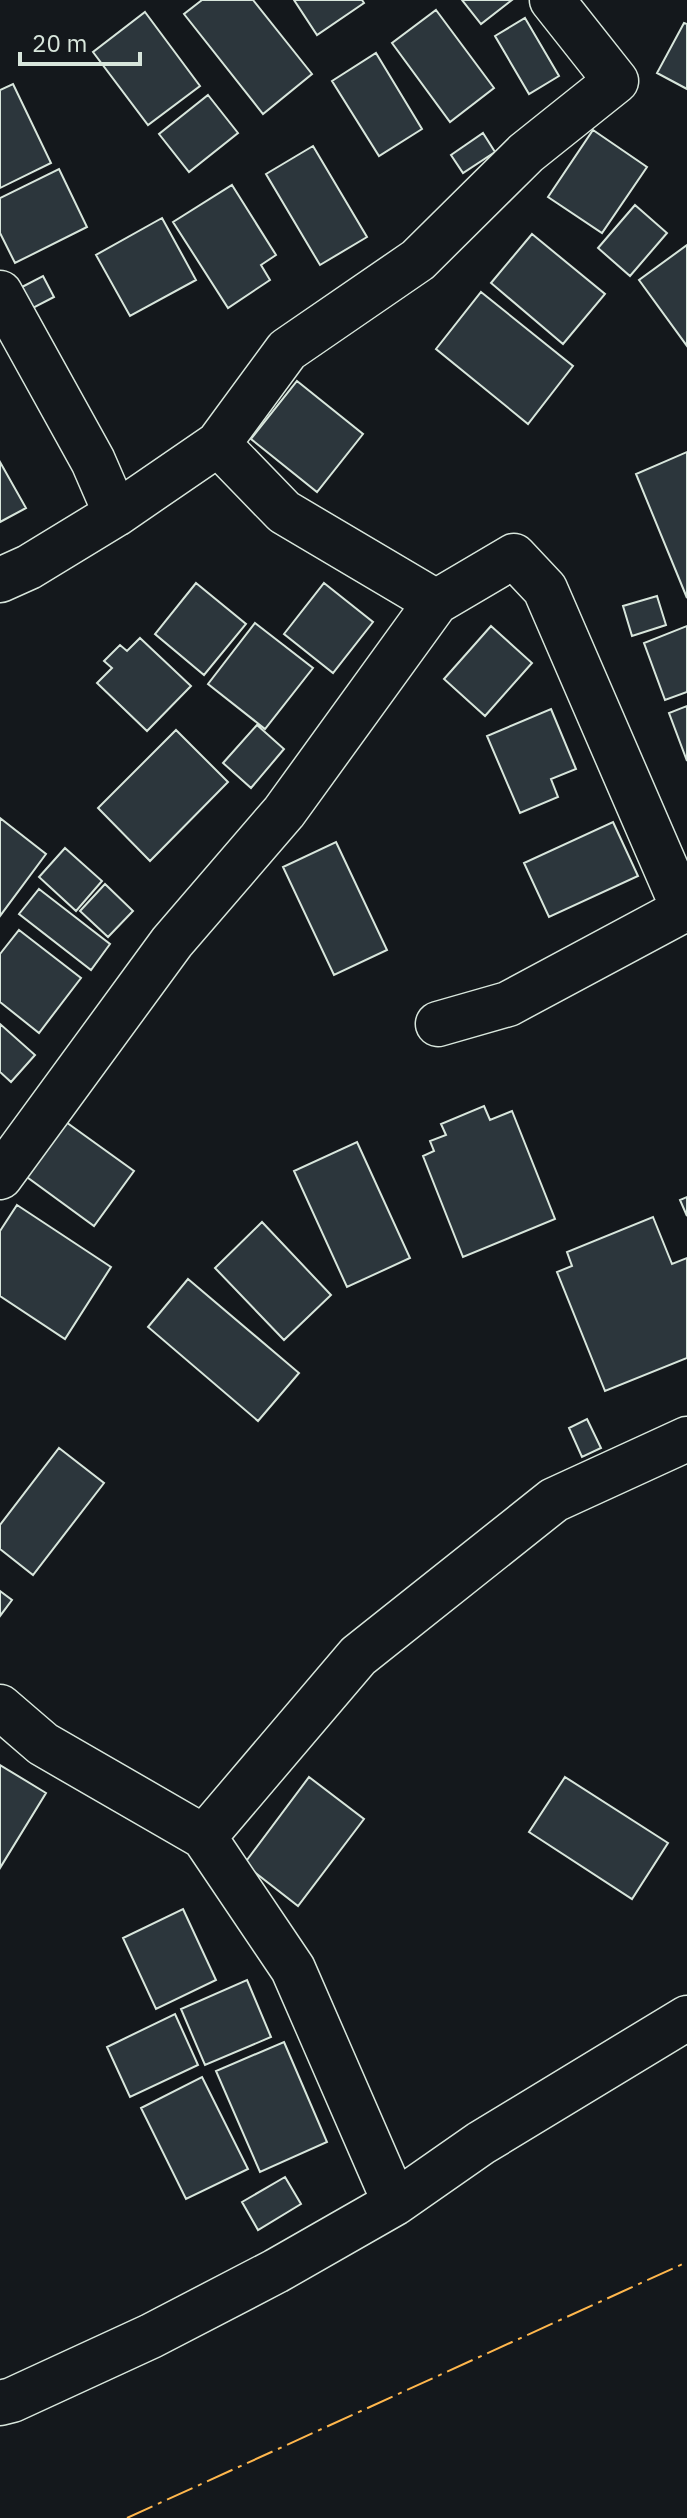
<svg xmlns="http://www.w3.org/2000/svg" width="687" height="2518" viewBox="0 0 687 2518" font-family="'IBM Plex Sans',sans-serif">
  <rect width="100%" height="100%" fill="#14181c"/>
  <path fill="#2c363c" stroke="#d8e6dc" stroke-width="2" d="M202 0H253L312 74 263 114 184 14Z
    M294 0H362L364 3 317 35Z
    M462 0H512L481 24Z
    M436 10 494 88 450 122 392 43Z
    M145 12 200 86 148 125 93 52Z
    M525 18 559 76 529 94 495 36Z
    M684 23 687 24V89L657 73Z
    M376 53 422 129 379 156 332 81Z
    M13 84 51 163 0 188V90Z
    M208 95 238 133 189 172 159 134Z
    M593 130 647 167 602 233 548 197Z
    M483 133 495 152 463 173 451 155Z
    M313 146 367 237 320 265 266 174Z
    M59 169 87 227 15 263 0 233V198Z
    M232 185 276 255 261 265 270 280 228 308 173 222Z
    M635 205 667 233 630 276 598 248Z
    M162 218 196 280 130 316 96 255Z
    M532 234 605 294 563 344 491 283Z
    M687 245V346L639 280Z
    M43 276 54 297 31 309 20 288Z
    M481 292 573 366 528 424 436 349Z
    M297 381 363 434 317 492 251 439Z
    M687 452V598L636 474Z
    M0 462 26 508 0 522Z
    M196 583 246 624 204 675 155 634Z
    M324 583 373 622 333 673 284 634Z
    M657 596 666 625 632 636 623 606Z
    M255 623 313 668 265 729 208 684Z
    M491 626 532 663 485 716 444 679Z
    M687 626V692L665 700 644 643Z
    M140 638 191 686 147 731 97 683 112 668 104 661 120 645 127 651Z
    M687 706V761L669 713Z
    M551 709 576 769 551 779 558 797 520 813 487 736Z
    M257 725 284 749 251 788 223 763Z
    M176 730 228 782 150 861 98 808Z
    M0 818 46 854 0 916Z
    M613 822 638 876 549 917 524 863Z
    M336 842 387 950 334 975 283 867Z
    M65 848 102 881 76 911 39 877Z
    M105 884 133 911 108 937 80 911Z
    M39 889 110 944 91 970 19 914Z
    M19 930 81 978 39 1033 0 1002V954Z
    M0 1024 35 1055 11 1082 0 1072Z
    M484 1106 490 1120 512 1111 555 1219 463 1257 423 1156 434 1151 430 1141 446 1135 441 1124Z
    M59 1117 134 1171 94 1226 20 1172Z
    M357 1142 410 1258 347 1287 294 1171Z
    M687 1197V1216L680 1200Z
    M17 1205 111 1267 65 1339 0 1296V1231Z
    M653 1217 672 1264 687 1258V1358L605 1391 557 1272 572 1266 567 1252Z
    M262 1222 331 1295 284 1340 215 1268Z
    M188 1279 299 1373 258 1421 148 1327Z
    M587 1419 601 1448 582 1457 569 1428Z
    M59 1448 104 1483 33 1575 0 1549V1525Z
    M0 1591 12 1600 0 1616Z
    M0 1765 46 1793 0 1868Z
    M309 1777 364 1819 298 1906 244 1864Z
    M565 1777 668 1843 632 1899 529 1832Z
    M183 1909 216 1980 156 2009 123 1938Z
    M247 1980 271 2037 205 2065 181 2009Z
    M175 2014 198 2065 130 2097 107 2047Z
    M284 2042 327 2142 260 2172 216 2071Z
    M202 2077 248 2169 186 2199 141 2108Z
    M285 2177 301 2204 258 2230 242 2202Z"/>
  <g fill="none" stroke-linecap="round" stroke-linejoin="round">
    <g stroke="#d8e6dc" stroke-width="47">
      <path id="minor" d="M0 293 93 461 116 514 218 444 287 350 418 260 526 153 616 81 552 0
        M218 444 284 512 436 602
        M0 580 29 567 116 514
        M438 1024 508 1004 687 908
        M0 1177 172 942 284 812 436 602 514 556 545 589 684 910
        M0 1707 43 1744 204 1837 293 1969 395 2203
        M204 1837 358 1656 554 1500 687 1439
        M0 2403 12 2400 151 2336 276 2271 395 2203 481 2143 687 2018"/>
    </g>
    <use href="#minor" stroke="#14181c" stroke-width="44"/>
    <path stroke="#ffb74d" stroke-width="2" stroke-dasharray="28 6 4 6" stroke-linecap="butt" d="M127 2518 687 2262"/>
  </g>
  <path d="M20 52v12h120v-12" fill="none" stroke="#d8e6dc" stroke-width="4"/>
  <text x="32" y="52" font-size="24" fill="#d8e6dc" stroke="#14181c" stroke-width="6" paint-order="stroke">20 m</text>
</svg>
